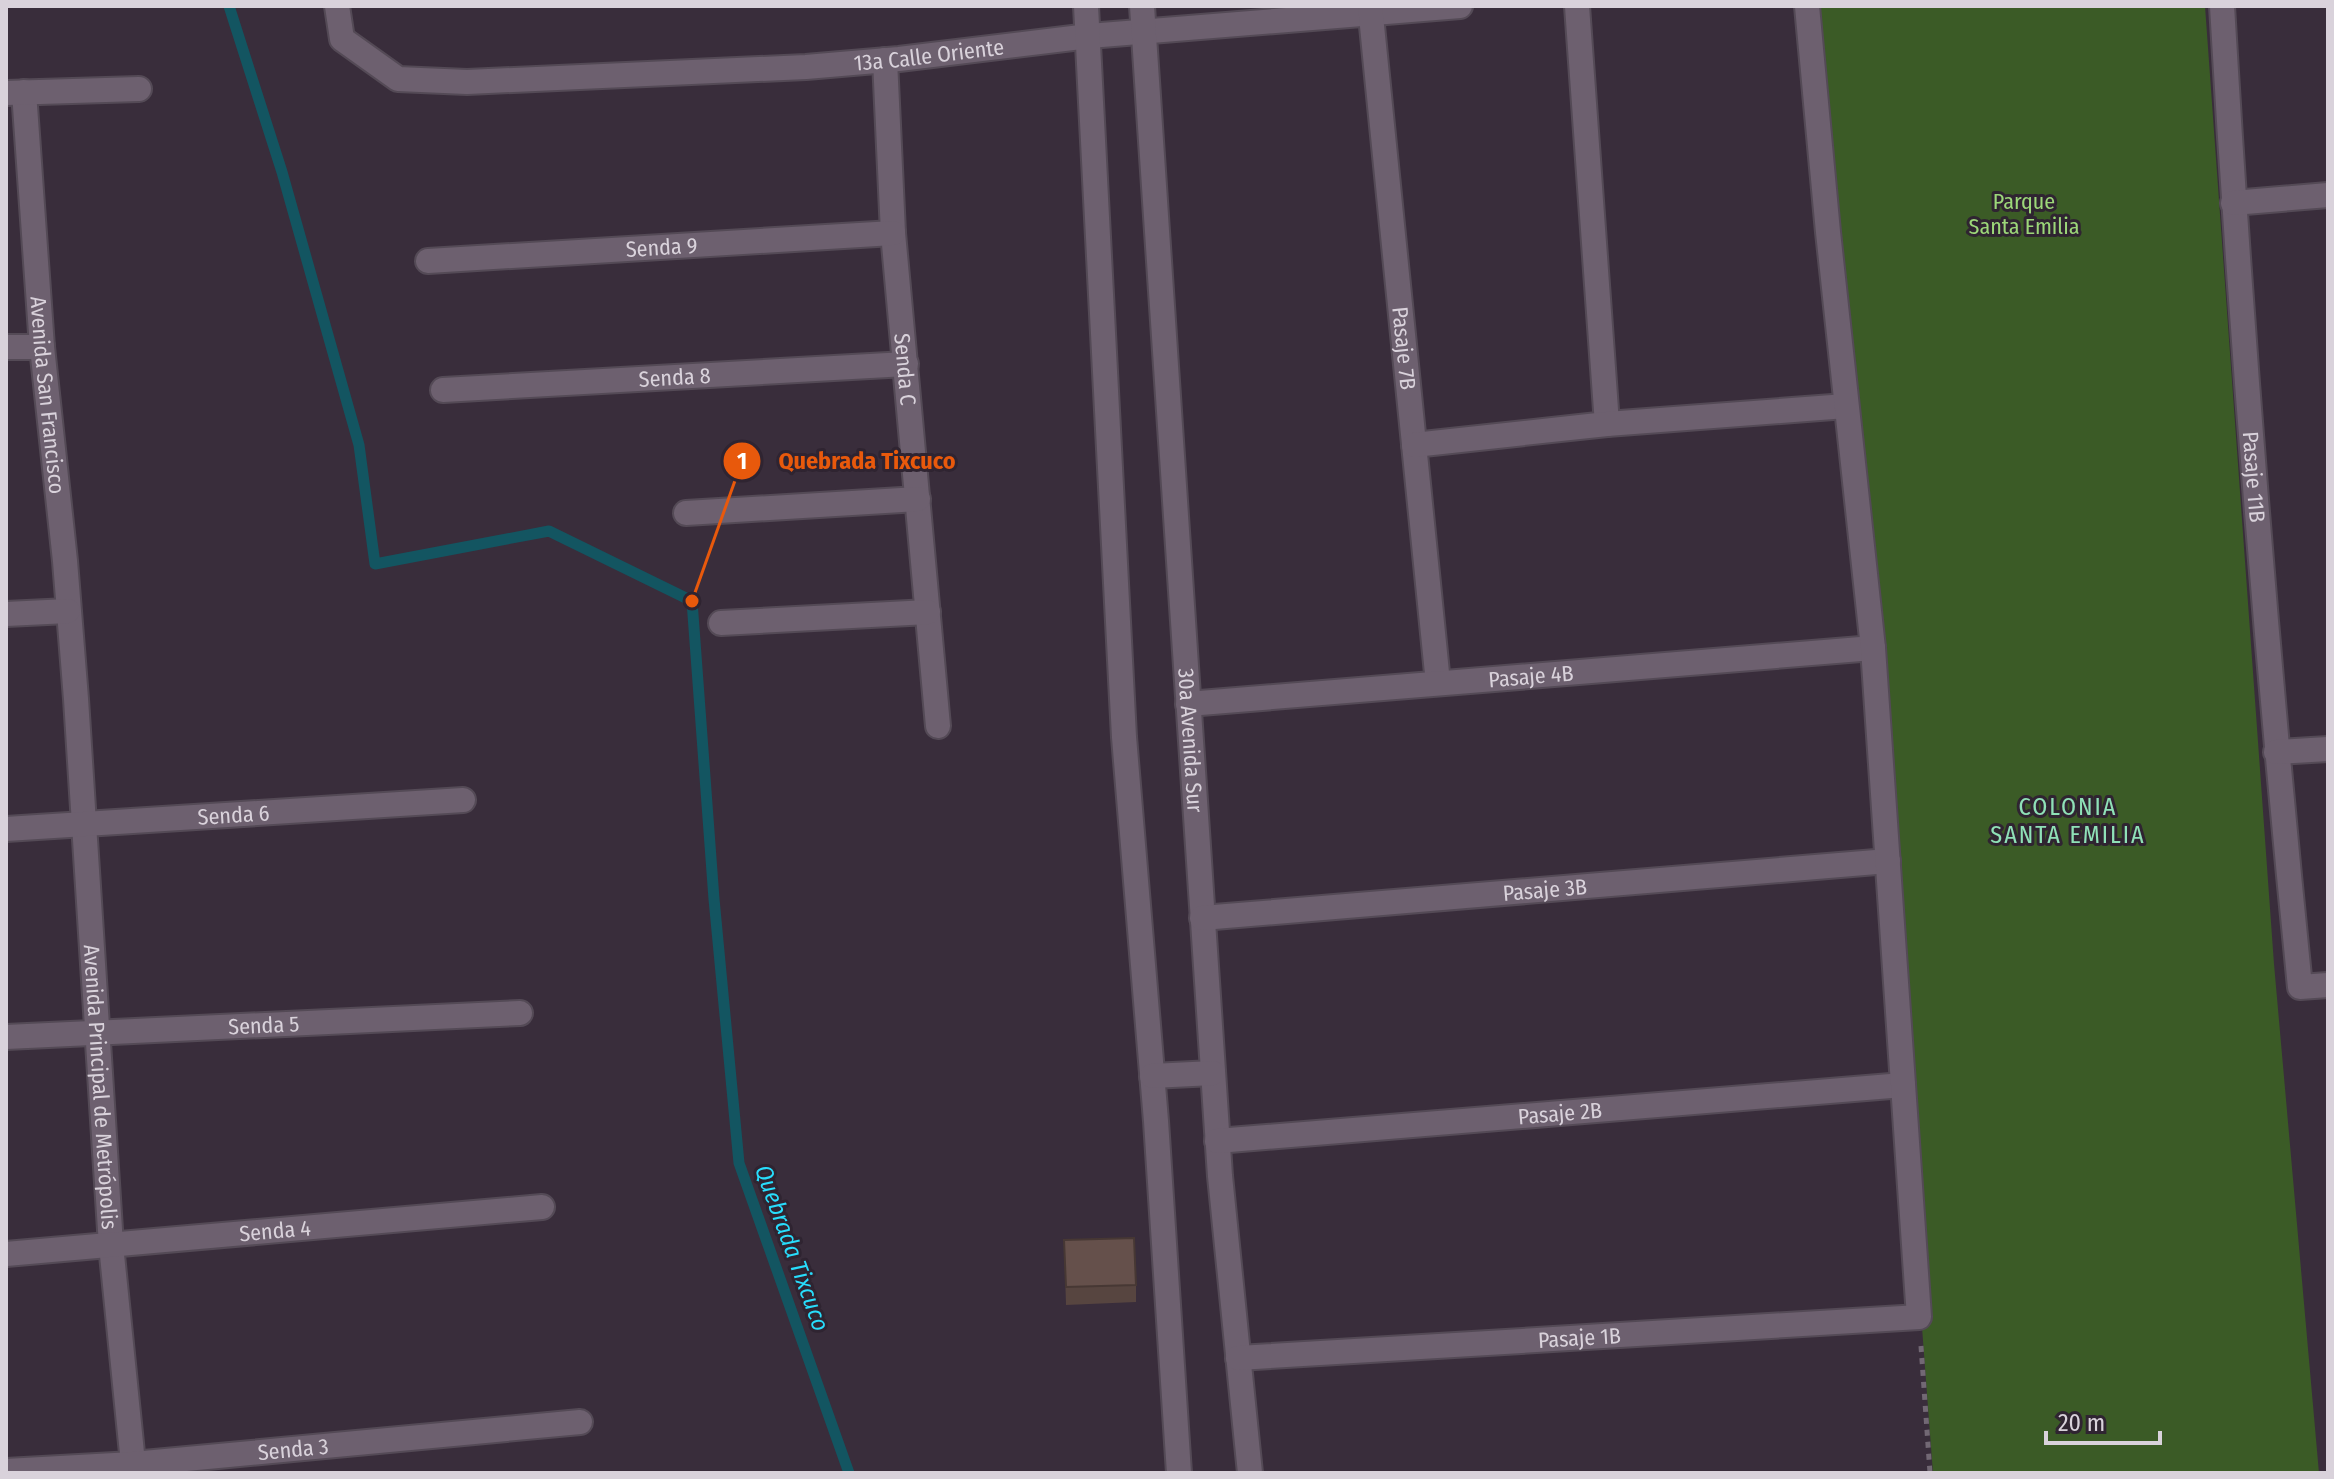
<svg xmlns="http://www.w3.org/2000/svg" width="2334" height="1479" viewBox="0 0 2334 1479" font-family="'Fira Sans Condensed',sans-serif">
  <rect width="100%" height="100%" fill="#392d3b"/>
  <path fill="#3b5b26" d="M1808 6H2205L2274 964 2319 1473H1933L1893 943Z"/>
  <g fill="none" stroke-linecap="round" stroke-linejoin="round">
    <path stroke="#135561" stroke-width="11" d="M229 6 282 172 359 445 375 564 549 531 692 601 714 899 739 1163 849 1473"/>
    <g stroke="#544a56" stroke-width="28">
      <g id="minor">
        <path id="s1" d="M337 6 342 39 398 79 467 82 806 67 899 59 1089 36 1460 6"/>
        <path d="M1086 6 1124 737 1156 1121 1179 1473"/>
        <path id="s2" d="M1142 6 1220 1176 1250 1473"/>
        <path id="s3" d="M1370 6 1438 683"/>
        <path d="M1577 6 1607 424"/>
        <path id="s4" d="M2222 6C2241 333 2267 660 2300 987L2328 985"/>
        <path id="s5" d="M885 60 893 233 938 726"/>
        <path id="s6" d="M24 92 42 347 65 561 76 699 111 1245 134 1473"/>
        <path d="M6 93 139 89"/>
        <path d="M2233 203 2328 195"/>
        <path id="s7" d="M428 261 893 233"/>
        <path d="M6 347H42"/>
        <path id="s8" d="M443 390 906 364"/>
        <path d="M1414 445 1607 424 1846 406"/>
        <path d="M686 513 918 499"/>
        <path d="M6 614 68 611"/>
        <path d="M721 623 928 612"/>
        <path id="s9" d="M1188 704 1873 648"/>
        <path d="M2276 752 2328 749"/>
        <path id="s10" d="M6 829 463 800"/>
        <path id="s11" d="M1202 918 1888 861"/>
        <path id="s12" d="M6 1037 520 1013"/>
        <path d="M1152 1076 1213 1073"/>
        <path id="s13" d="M1217 1141 1903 1085"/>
        <path id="s14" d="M6 1254 542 1207"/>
        <path id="s15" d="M1238 1358 1919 1317 1873 648 1828 232 1807 6"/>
        <path id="s16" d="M6 1471 133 1464 580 1422"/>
      </g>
    </g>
    <path stroke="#726874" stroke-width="5" stroke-dasharray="6 6" stroke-linecap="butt" d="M1921 1346 1930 1473"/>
    <use href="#minor" stroke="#6d606f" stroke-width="24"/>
  </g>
  <path fill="#574540" d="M1064 1240 1136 1285V1302L1066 1305Z"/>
  <path fill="#65504b" stroke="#473834" stroke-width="2" d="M1134 1238 1136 1285 1066 1287 1064 1240Z"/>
  <g text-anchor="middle" stroke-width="6" stroke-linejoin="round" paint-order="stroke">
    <g font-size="22" fill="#d9d2db" stroke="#2f2431">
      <text dy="8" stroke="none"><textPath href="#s1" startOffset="634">13a Calle Oriente</textPath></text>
      <text dy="8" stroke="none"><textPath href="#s7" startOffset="234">Senda 9</textPath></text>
      <text dy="8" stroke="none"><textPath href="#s3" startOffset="344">Pasaje 7B</textPath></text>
      <text dy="8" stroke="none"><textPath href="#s5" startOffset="310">Senda C</textPath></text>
      <text dy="8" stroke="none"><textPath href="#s8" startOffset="232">Senda 8</textPath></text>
      <text dy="8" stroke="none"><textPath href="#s6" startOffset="304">Avenida San Francisco</textPath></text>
      <text dy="8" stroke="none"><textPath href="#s4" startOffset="472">Pasaje 11B</textPath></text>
      <text dy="8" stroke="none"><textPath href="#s9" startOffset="344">Pasaje 4B</textPath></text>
      <text dy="8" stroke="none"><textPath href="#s2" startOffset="736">30a Avenida Sur</textPath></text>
      <text dy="8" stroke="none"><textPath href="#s10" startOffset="228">Senda 6</textPath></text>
      <text dy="8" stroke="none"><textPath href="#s11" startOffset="344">Pasaje 3B</textPath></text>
      <text dy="8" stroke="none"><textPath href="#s12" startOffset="258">Senda 5</textPath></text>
      <text dy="8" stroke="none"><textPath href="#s6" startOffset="998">Avenida Principal de Metrópolis</textPath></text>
      <text dy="8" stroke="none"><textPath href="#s13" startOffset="344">Pasaje 2B</textPath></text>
      <text dy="8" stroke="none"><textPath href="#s14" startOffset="270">Senda 4</textPath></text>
      <text dy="8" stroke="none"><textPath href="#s15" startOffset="342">Pasaje 1B</textPath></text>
      <text dy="8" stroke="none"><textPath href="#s16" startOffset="288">Senda 3</textPath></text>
    </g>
    <g font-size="22" fill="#9cd779" stroke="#2f2431">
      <text x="2024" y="209">Parque<tspan x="2024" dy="25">Santa Emilia</tspan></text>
    </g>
    <g font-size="24" letter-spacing="2" fill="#8fe1b7" stroke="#2f2431">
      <text x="2068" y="815">COLONIA<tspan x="2068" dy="28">SANTA EMILIA</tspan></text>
    </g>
    <g font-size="24" font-style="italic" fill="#28ddfc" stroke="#2f2431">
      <text transform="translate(792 1248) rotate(70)" y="8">Quebrada Tixcuco</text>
    </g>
  </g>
  <path fill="none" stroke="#e8590c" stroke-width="3" d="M692 601L742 461"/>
  <g fill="#e8590c" stroke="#2f2431" stroke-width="3">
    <circle cx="692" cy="601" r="8"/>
    <circle cx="742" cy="461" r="20"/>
  </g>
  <g font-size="24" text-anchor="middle" font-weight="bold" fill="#fff">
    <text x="742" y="469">1</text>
  </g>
  <g font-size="24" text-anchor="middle" font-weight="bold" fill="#e8590c" stroke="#2f2431" stroke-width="6" stroke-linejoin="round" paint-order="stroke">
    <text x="867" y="469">Quebrada Tixcuco</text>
  </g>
  <rect width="2334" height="1479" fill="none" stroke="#d9d2db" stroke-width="16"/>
  <path d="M2046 1431v12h114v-12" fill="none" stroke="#d9d2db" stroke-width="4"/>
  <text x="2058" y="1431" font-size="24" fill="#d9d2db" stroke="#2f2431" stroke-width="6" paint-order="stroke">20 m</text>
</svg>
